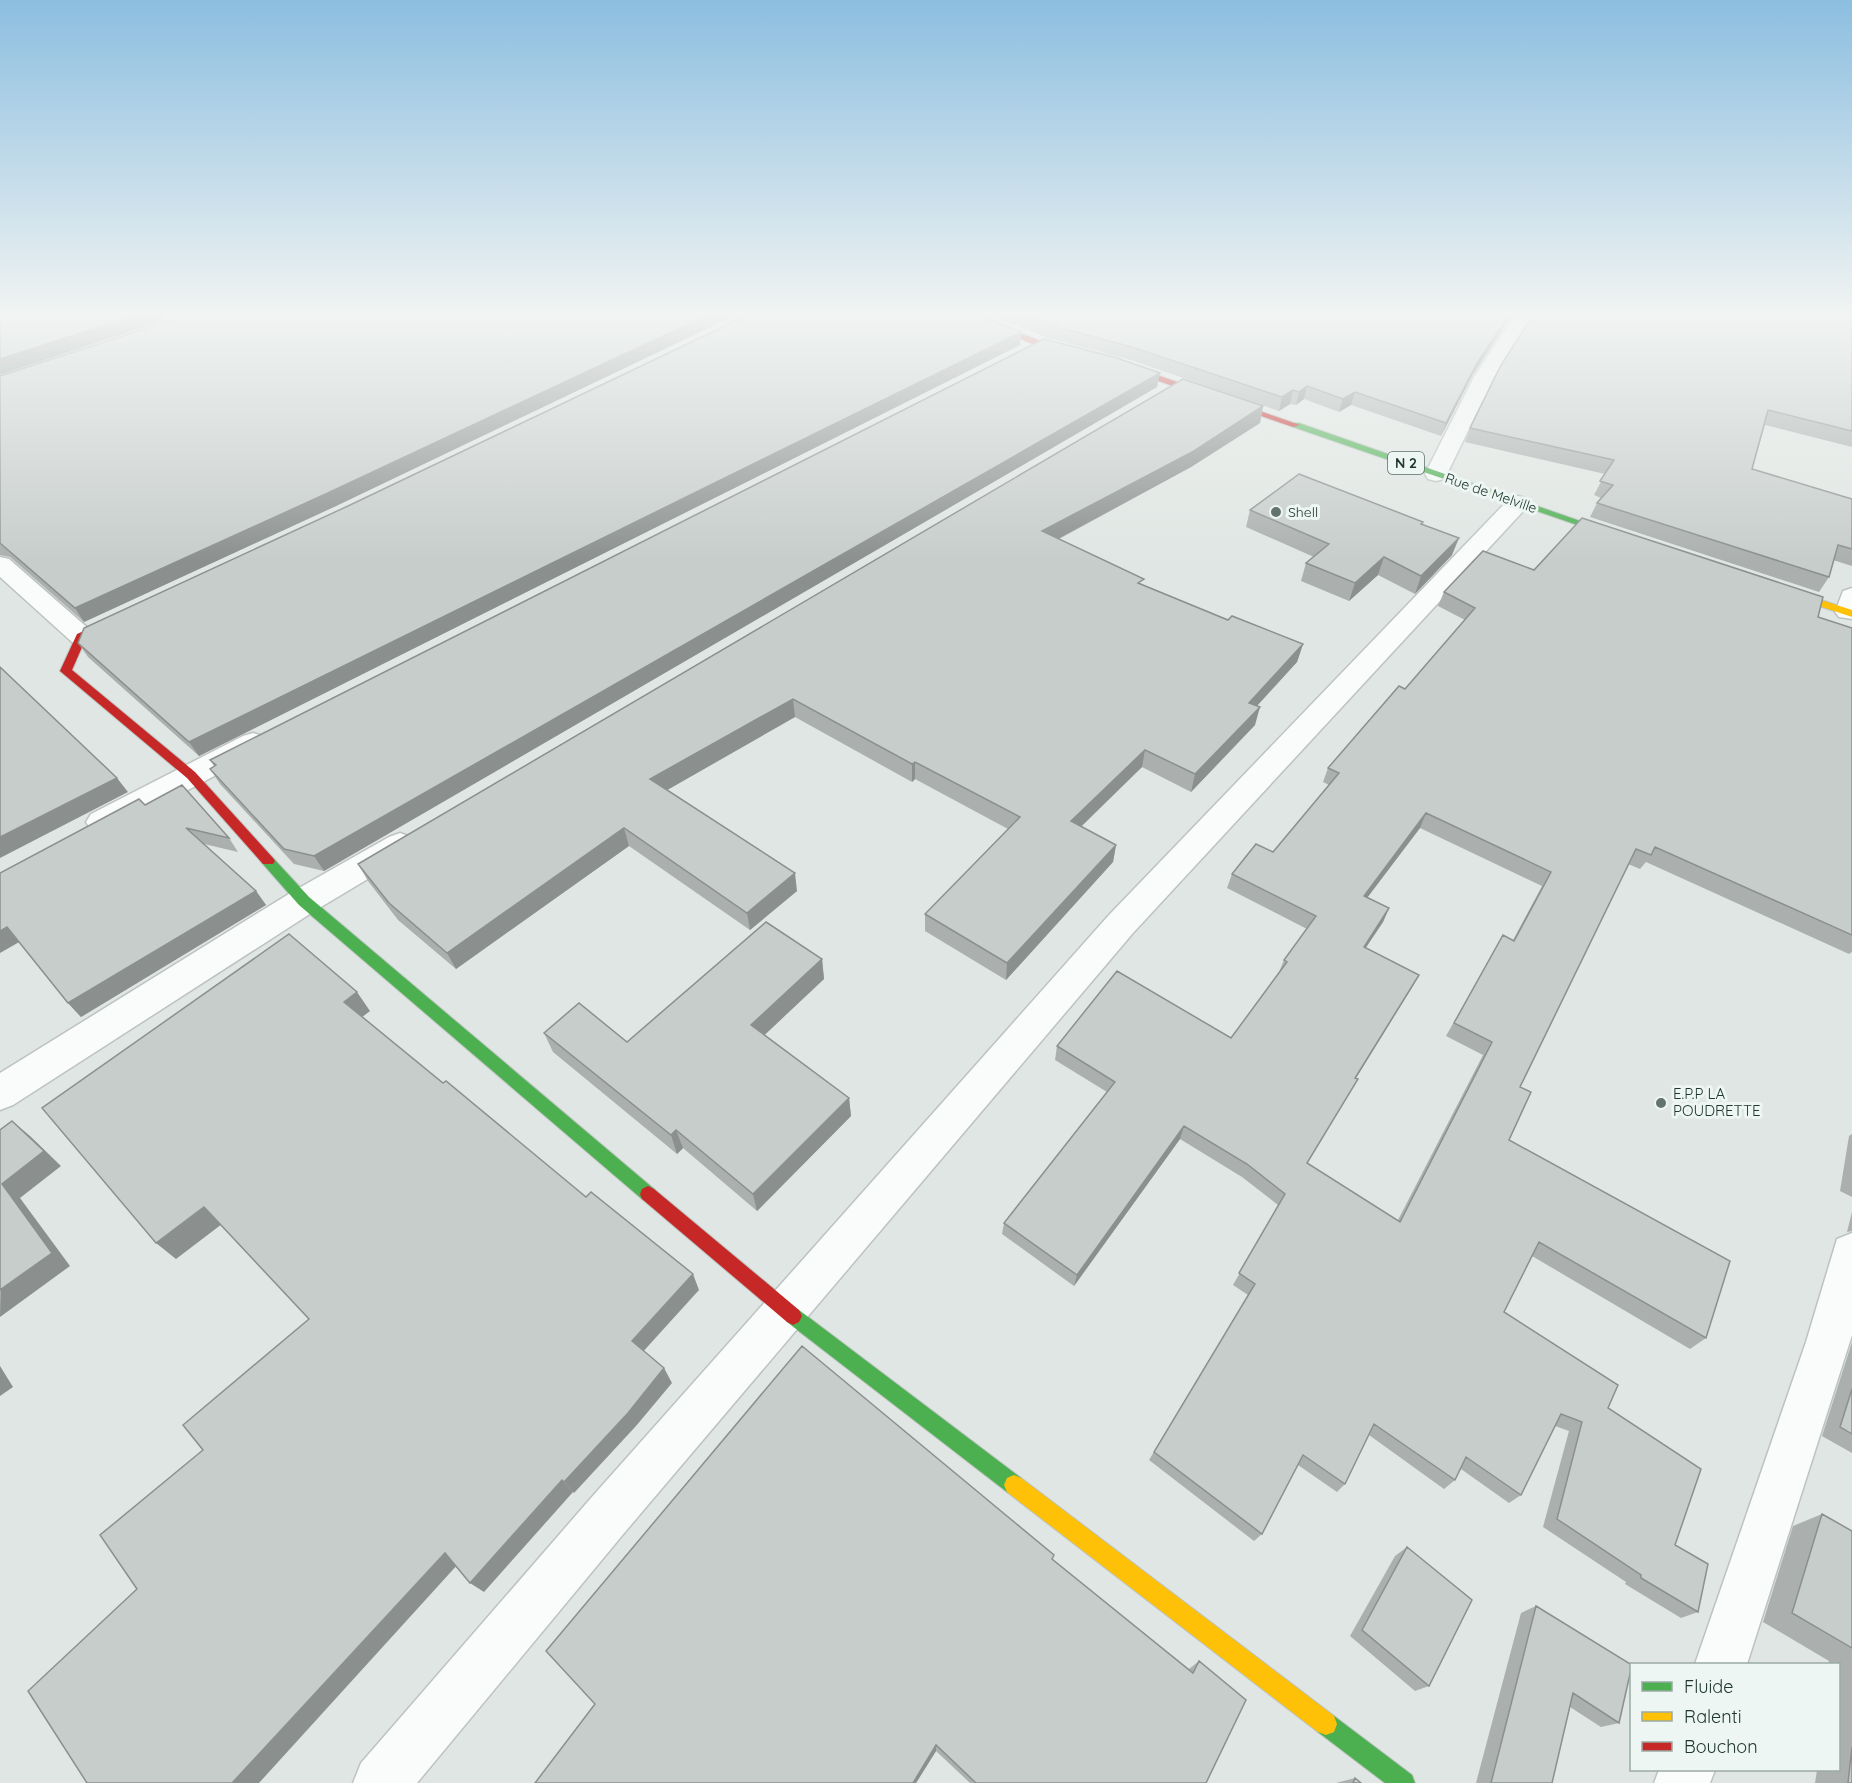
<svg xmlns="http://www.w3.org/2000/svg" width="1852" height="1783" viewBox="0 0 1852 1783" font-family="Quicksand,sans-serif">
  <rect width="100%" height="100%" fill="#e0e6e3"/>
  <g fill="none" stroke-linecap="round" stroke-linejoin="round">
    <g stroke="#bdc3c0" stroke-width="3">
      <path id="street" d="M175 312H202L199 316 186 321 188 324 186 328 144 342 137 340 135 336 137 332 166 322 164 319 166 315Z
        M1517 312H1535L1494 377 1447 474 1444 479 1436 481 1428 479 1425 474 1474 377Z
        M1518 496 1526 498 1530 503 1526 508 1133 933 625 1532 417 1783H353L361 1763 591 1498 1109 915 1510 498Z
        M0 557 9 559 90 630 94 636 90 642 81 644 72 642 0 577Z
        M1852 588V619L1839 617 1835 612 1843 591Z
        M253 733 263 736 268 743 263 750 113 830 102 833 91 830 86 822 91 814 243 736Z
        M400 833 411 837 416 845 411 853 316 910 13 1105 0 1110V1073L292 892 389 837Z
        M1852 1233V1335L1747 1664H1695L1806 1342 1837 1239Z
        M1659 1770H1715L1710 1783H1654Z"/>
    </g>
    <g stroke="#bcc4c1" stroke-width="2">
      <path id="fast" d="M1293 423H1299L1626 537 1618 539 1293 427Z
        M268 856 273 858 309 897 654 1189 656 1194 654 1199 648 1202 642 1199 299 905 263 864 261 861 263 858Z
        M793 1307 799 1310 1021 1478 1024 1485 1021 1492 1014 1495 1007 1492 787 1322 784 1316 787 1310Z
        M1326 1713 1334 1716 1412 1775 1415 1783H1385L1318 1732 1315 1724 1318 1716Z"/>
    </g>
    <g stroke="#bcc4c1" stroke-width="2">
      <path id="slow" d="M1778 586 1852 610V617L1774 591V587Z
        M1014 1475 1021 1478 1334 1716 1337 1724 1334 1732 1326 1735 1318 1732 1007 1492 1004 1485 1007 1478Z"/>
    </g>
    <g stroke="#bcc4c1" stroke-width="2">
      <path id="jam" d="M957 312H968L1043 342 1126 364 1300 425 1293 427 1120 368 1037 346Z
        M122 614 126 615V619L86 638 72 670 195 772 273 858 275 861 273 864H263L187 778 60 671 77 634Z
        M648 1186 654 1189 799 1310 802 1316 799 1322 793 1325 787 1322 642 1199 640 1194 642 1189Z"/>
    </g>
    <use href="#street" fill="#fafbfb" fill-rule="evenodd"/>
    <use href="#fast" fill="#4caf50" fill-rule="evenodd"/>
    <use href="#slow" fill="#ffc107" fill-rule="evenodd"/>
    <use href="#jam" fill="#c62828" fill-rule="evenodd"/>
  </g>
  <path fill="#abb0af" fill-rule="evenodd" d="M183 312H742L336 506 84 622 10 557 0 555V376L181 317Z
    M983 312H1514L1472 376 1441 436 1351 405 1339 412 1304 399 1296 405 1290 404 1279 411 1131 360 1048 338Z
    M1852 312V447L1765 425 1752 469 1852 499V566L1833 560 1829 577 1819 592 1590 517 1597 503 1601 498 1594 495 1605 474 1465 442 1470 428Z
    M1021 332 1020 345 199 756 88 657 78 643 348 506Z
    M1157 387 324 871 294 864 220 784 210 769 214 766 210 760Z
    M1263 406 1260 423 1191 467 1059 539 1143 585 1228 620 1303 644 1297 662 1257 706 1255 725 1191 792 1142 767 1081 827 1116 845 1113 862 1006 980 925 931V914L1008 829 915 779 912 782 795 717 667 790 797 891 750 930 629 846 456 969 398 920 368 881 358 864Z
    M1250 510 1423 522V524L1452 555 1415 594 1378 575 1349 601 1301 581 1306 563 1314 557 1246 527Z
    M1534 570 1818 617 1852 628V952L1849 954 1646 862 1640 869 1628 864 1520 1087 1509 1140 1706 1338 1690 1349 1532 1256 1504 1312 1608 1408 1675 1545 1698 1612 1681 1618 1625 1584 1626 1582 1543 1527 1569 1431 1555 1426 1521 1495 1509 1503 1461 1469 1455 1480 1444 1489 1369 1435 1345 1484 1337 1492 1298 1465 1262 1534 1254 1541 1149 1460 1248 1295 1233 1285 1278 1205 1242 1177 1180 1139 1074 1286 1002 1234 1004 1223 1107 1092 1055 1060 1057 1046 1231 1038 1279 972 1284 960 1307 929 1227 888 1232 874 1273 852 1329 785 1323 782 1328 768 1405 689 1465 620 1438 606 1444 592ZM1420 828 1542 886 1513 940 1503 935 1446 1036 1483 1055 1398 1220 1307 1163 1350 1092 1356 1078 1411 989 1419 975 1365 948 1383 922 1389 908 1367 897Z
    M145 805 229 838 238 852 204 844 256 891 266 905 81 1017 68 1003 19 942Z
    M822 959 824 979 764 1035 849 1098 851 1116 757 1211 683 1148 677 1154 553 1052 544 1033 627 1042Z
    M1852 1134V1197L1840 1191 1849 1136Z
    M1852 1212V1231L1847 1232Z
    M1852 1342V1453L1822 1436Z
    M1822 1514 1852 1531V1783H1815L1817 1770H1839V1665H1828L1829 1661 1763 1622 1793 1526Z
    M1407 1547 1429 1686 1415 1691 1350 1636 1395 1556Z
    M1052 1560 1189 1669 1199 1661 1206 1783H970L936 1751 916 1783H535Z
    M1536 1606 1619 1723 1601 1727 1570 1707 1552 1783H1476L1521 1613Z
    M1355 1778 1361 1783H1336Z"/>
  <path fill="#8b908e" d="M145 312H169L164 314 162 321 0 375V359Z
    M714 312H742L336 506 84 622 75 608Z
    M1511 312H1514L1472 376 1441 436 1446 423 1477 363Z
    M1021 332 1020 345 199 756 189 742Z
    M1160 373 1157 387 324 871 314 856Z
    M1307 386 1304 399 1296 405 1299 392Z
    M1293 390 1290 404 1279 411 1282 397Z
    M1355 392 1351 405 1339 412 1343 399Z
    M1263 406 1260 423 1191 467 1041 548 1042 531Z
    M1459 538 1452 555 1415 594 1421 576Z
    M1384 557 1378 575 1349 601 1355 583Z
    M1303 644 1297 662 1244 720 1249 703Z
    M793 699 795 717 655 797 650 779Z
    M1260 707 1255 725 1191 792 1195 774Z
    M1145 750 1142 767 1068 839 1071 821Z
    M915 762V779L912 782V764Z
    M117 778 128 792 0 858V837Z
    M1426 813 1420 828 1358 910 1364 896Z
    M624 828 629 846 456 969 447 953Z
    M1116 845 1113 862 1006 980 1007 963Z
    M795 873 797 891 750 930 747 913Z
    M256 891 266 905 81 1017 68 1003Z
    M1389 908 1383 922 1357 961 1364 947Z
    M7 927 21 941 0 953V931Z
    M822 959 824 979 755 1044 751 1025Z
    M1419 975 1411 989 1348 1091 1355 1078Z
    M357 992 370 1011 357 1021 344 1002Z
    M849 1098 851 1116 757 1211 753 1194Z
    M12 1121 30 1136 61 1166 20 1198 70 1266 0 1317 2 1184Z
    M1184 1126 1180 1139 1074 1286 1077 1275Z
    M676 1130 683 1148 677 1154 671 1135Z
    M204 1207 222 1224 176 1259 156 1243Z
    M693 1274 699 1290 640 1355 632 1341Z
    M0 1366 13 1387 0 1396Z
    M664 1368 672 1383 636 1426 574 1493 564 1482Z
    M562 1480 573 1492 484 1592 470 1583Z
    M445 1553 459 1563 259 1783H232Z
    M936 1745V1751L916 1783H913Z"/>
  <path fill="#c7cdcb" stroke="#8b908e" stroke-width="1.5" fill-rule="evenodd" d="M0 312H145L0 359Z
    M183 312H714L330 492 75 608 0 543V376L181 317Z
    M754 312H971L1021 332 189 742 78 643 84 628 348 506Z
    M1015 312H1511L1477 363 1446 423 1355 392 1343 399 1307 386 1299 392 1293 390 1282 397 1132 347 1049 325Z
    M1535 312H1852V431L1768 410 1752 469 1852 499V549L1838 545 1829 577 1597 503 1613 485 1600 481 1614 460 1470 428 1501 365Z
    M1044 339 1117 358 1160 373 314 856 284 849 210 769 216 765 210 760Z
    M1183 379 1263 406 1194 451 1042 531 1144 579 1138 583 1228 620 1232 616 1303 644 1249 703 1260 707 1195 774 1145 750 1071 821 1116 845 1007 963 925 914 1020 817 915 762 912 764 793 699 650 779 795 873 747 913 624 828 447 953 389 903 358 864Z
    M1299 474 1423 522 1421 524 1459 538 1421 576 1384 557 1355 583 1306 563 1329 544 1250 510Z
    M1582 518 1823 597 1818 617 1852 628V935L1655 847 1651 855 1636 849 1520 1087 1531 1092 1509 1140 1730 1261 1706 1338 1539 1242 1504 1312 1618 1385 1608 1408 1701 1469 1675 1545 1708 1564 1698 1612 1641 1578V1575L1557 1519 1582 1422 1561 1414 1521 1495 1466 1457 1455 1480 1374 1424 1345 1484 1303 1455 1262 1534 1154 1452 1255 1284 1239 1273 1285 1194 1247 1164 1184 1126 1077 1275 1004 1223 1115 1082 1057 1046 1117 971 1231 1038 1287 962 1284 960 1316 916 1232 874 1256 844 1273 852 1339 773 1328 768 1399 686 1405 689 1475 608 1444 592 1483 551 1534 570ZM1426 813 1551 872 1514 941 1503 935 1454 1023 1492 1042 1400 1222 1307 1163 1358 1079 1355 1078 1419 975 1364 947 1389 908 1364 896Z
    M0 667 117 778 0 837Z
    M182 785 229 838 186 828 256 891 68 1003 7 927 0 931V873L139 799 145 805Z
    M766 922 822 959 751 1025 849 1098 753 1194 676 1130 671 1135 544 1033 579 1003 627 1042Z
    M289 934 357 992 344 1002 443 1083 446 1081 586 1197 591 1192 693 1274 632 1341 664 1368 628 1413 564 1482 562 1480 470 1583 445 1553 232 1783H87L28 1691 137 1589 100 1535 203 1450 183 1425 309 1319 204 1207 156 1243 42 1108Z
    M12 1121 44 1151 2 1184 52 1253 0 1290V1130Z
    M802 1346 1054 1555 1052 1559 1193 1673 1199 1661 1246 1700 1206 1783H976L936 1745 913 1783H535L595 1704 546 1651Z
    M1852 1389V1434L1840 1427Z
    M1822 1514 1852 1531V1648L1792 1613Z
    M1407 1547 1472 1600 1429 1686 1362 1630Z
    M1536 1606 1632 1665 1619 1723 1573 1693 1552 1783H1491Z
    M1852 1747V1783H1848Z
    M1355 1778 1361 1783H1353Z"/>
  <linearGradient id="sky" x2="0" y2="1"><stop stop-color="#8cbee0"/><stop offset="0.56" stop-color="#f1f4f2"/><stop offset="1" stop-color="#f1f4f2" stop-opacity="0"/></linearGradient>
  <rect width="1852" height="562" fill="url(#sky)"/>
  <g fill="#63746f" stroke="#edf6f2" stroke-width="2">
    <circle cx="1276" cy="512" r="6"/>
    <circle cx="1661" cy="1103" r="6"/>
  </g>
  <g text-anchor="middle" stroke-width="6" stroke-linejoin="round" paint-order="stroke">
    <rect fill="#edf6f2" stroke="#5e706b" stroke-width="1.5" x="1388" y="452" width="36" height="22" rx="4.5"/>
    <g font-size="14" font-weight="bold" fill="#203731">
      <text x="1406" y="468">N 2</text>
    </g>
    <g font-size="14" fill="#203731" stroke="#edf6f2">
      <text transform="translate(1491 493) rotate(19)" y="5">Rue de Melville</text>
    </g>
    <g font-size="14" fill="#203731" stroke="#edf6f2" text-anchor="start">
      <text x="1288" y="517">Shell</text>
    </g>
    <g font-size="15" fill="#203731" stroke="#edf6f2" text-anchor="start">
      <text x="1673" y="1099">E.P.P LA<tspan x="1673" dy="17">POUDRETTE</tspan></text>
    </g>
  </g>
  <rect x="1630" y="1663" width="210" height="108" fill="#edf6f2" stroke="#9baaa5" stroke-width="1.5"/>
  <rect x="1642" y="1682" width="30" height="9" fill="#4caf50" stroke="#9baaa5" stroke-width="1.5"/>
  <text x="1684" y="1693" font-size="18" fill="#203731">Fluide</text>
  <rect x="1642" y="1712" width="30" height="9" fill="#ffc107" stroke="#9baaa5" stroke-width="1.5"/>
  <text x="1684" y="1723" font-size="18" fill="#203731">Ralenti</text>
  <rect x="1642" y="1742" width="30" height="9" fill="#c62828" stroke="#9baaa5" stroke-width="1.5"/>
  <text x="1684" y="1753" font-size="18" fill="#203731">Bouchon</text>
</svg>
